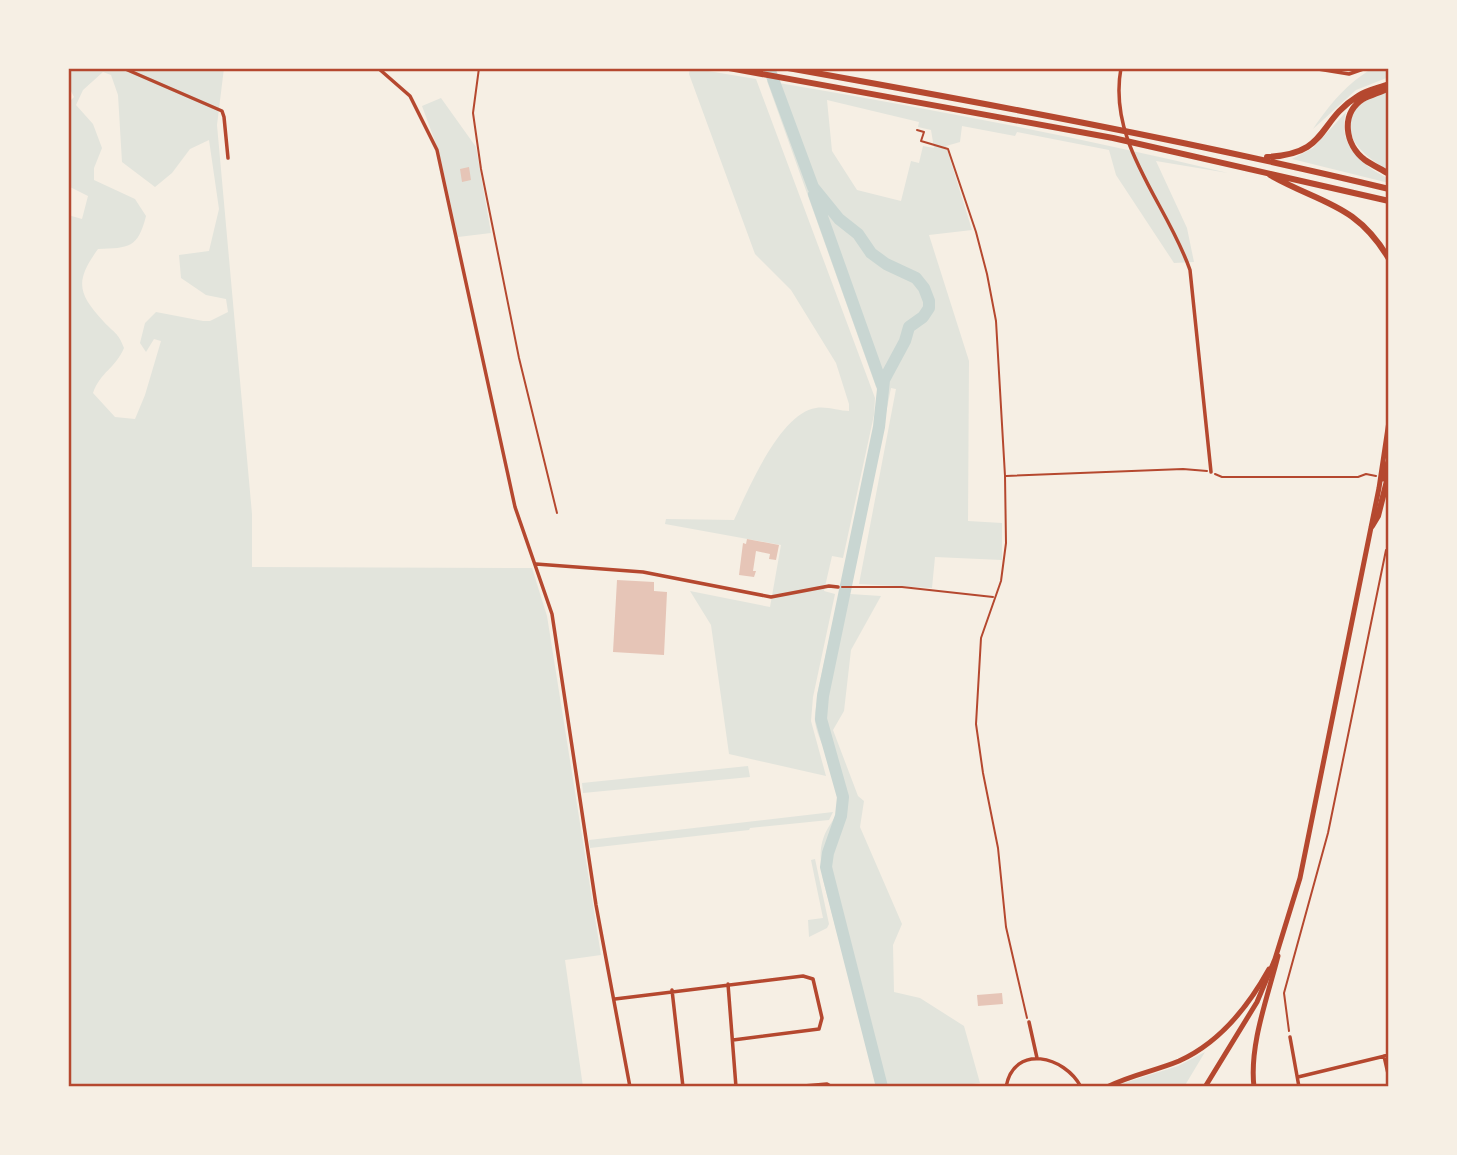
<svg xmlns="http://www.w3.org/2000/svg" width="1457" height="1155" viewBox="0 0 1457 1155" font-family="'Asap Condensed',sans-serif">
  <rect width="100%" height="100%" fill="#f6efe4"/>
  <path fill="#e2e4dc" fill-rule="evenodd" d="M68 68H224L217 125 252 514V567L532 568 547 616 601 955 565 960 583 1087H68V215L82 219 88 196 68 186V103L74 97 68 85ZM103 72 111 75 118 95 122 162 155 187 172 173 190 149 209 140 219 209 209 251 179 255 181 278 206 295 226 299 228 312 210 321H203L156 312 145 323 140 343 146 352 154 339 161 341 145 395 135 419 115 417 93 393C101 371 115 369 124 348 118 332 114 333 104 322 77 293 75 281 98 249 129 248 138 248 146 216L135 199 94 180V168L102 148 93 124 76 105 83 90Z
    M690 68 756 79 875 398 874 415 843 558 832 556 824 591 835 594 813 697 811 721 826 776 729 754 711 625 690 591 770 607 781 545 665 524 666 519 734 520C748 490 780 413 816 408 826 406 839 411 849 411V404L836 363 791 290 755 254 689 74Z
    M1373 68H1389V77L1356 90 1313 129C1330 104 1346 84 1373 68Z
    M767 81C921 107 1075 136 1228 173L1156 161 1187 228 1194 262 1174 263 1116 175 1109 150 1017 132 1015 136 962 126 960 142 946 146 972 230 929 235 969 361 968 521 1002 523V560L935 557 932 588 859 584 896 389 891 388 850 594 881 596 851 650 844 711 833 730 858 796 864 801 860 827 902 924 893 945 894 992 920 998 964 1026 980 1083 947 1087H878L823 880C820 861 818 845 828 828 834 818 840 811 841 799 842 772 819 748 815 722 814 714 817 703 817 695L881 401ZM827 100 919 122 918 127 931 130 934 148 923 146 919 163 911 161 901 201 857 190 832 151Z
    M1389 90V170C1367 159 1333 132 1359 106 1367 98 1379 95 1389 90Z
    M441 98 476 147 491 233 458 237 439 152 422 106Z
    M1346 112C1337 145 1361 165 1389 179V183L1292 159 1313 148Z
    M748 766 750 777 583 793 582 783Z
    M833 812 829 820 750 828 749 830 590 848 589 840Z
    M815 859 829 924 827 928 809 937 808 920 823 918 811 860Z
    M1205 1052 1184 1087H1111L1178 1066Z"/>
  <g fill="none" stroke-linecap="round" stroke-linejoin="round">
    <path stroke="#c9d6d2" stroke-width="12" d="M769 68 813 187 839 219 858 234 871 253 886 264 916 278 924 288 929 301V308L923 317 909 327 905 341 884 380 879 427 823 696 821 719 843 797 841 816 828 853 826 867 882 1087
      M814 194 882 385"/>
  </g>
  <path fill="#e6c5b7" d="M469 167 471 180 462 182 460 169Z
    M747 539 779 545 776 560 769 559 770 554 756 551 753 571H756L754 577 739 575 743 543 746 544Z
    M617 580 654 582V591L667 592 664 655 613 652Z
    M1002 993 1003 1004 978 1006 977 995Z"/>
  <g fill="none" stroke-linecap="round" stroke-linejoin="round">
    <path stroke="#b5482f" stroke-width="2" d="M479 68 473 113 481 169 519 358 557 513
      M917 130 924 132 921 141 948 149 976 232 987 274 996 321 1005 476 1006 543 1001 581 981 638 976 724 983 773 998 848 1006 927 1027 1018
      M1215 474 1222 477H1358L1366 474 1376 476
      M1006 476 1183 469 1207 471
      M842 587H902L993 597
      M1289 1031 1284 993 1328 833 1386 550H1389"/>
    <path stroke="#b5482f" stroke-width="3.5" d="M123 68 222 111 224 117 228 158
      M378 68 410 96 437 150 515 507 552 614 596 905 630 1087
      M1121 68C1107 144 1167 203 1190 270L1211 472
      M1312 68 1349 74 1366 68
      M536 564 643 572 771 597 829 586 838 587
      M728 984 736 1087
      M672 990 683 1087
      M615 999 803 976 813 979 822 1018 819 1029 733 1040
      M1029 1022 1037 1058
      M1290 1037 1299 1087
      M1384 1056 1389 1078
      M1298 1077 1389 1055
      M792 1087 827 1084 832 1087
      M1006 1087C1014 1043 1065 1056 1081 1087"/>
    <path stroke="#b5482f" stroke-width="5" d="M1107 1087C1130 1075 1155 1071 1179 1061 1219 1043 1248 1007 1269 969
      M1254 1087C1249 1045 1268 996 1278 956"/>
    <path stroke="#b5482f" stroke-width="5" d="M1383 479 1389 459
      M1205 1087 1257 1002 1275 959 1300 878 1379 488 1389 421"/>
    <path stroke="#b5482f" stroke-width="6" d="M729 68 1113 138 1389 201
      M788 68C989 104 1190 141 1389 189
      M1389 88C1381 92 1371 95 1363 99 1340 114 1345 145 1365 160 1372 165 1381 169 1389 174
      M1267 157C1330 154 1316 122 1358 96 1367 90 1379 88 1389 84
      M1270 175C1321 204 1356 203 1389 259
      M1372 526 1378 516 1389 473"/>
  </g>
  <rect width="1457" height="1155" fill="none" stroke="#f6efe4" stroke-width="140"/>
  <rect x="70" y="70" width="1317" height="1015" fill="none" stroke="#b5482f" stroke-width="2.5"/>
</svg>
